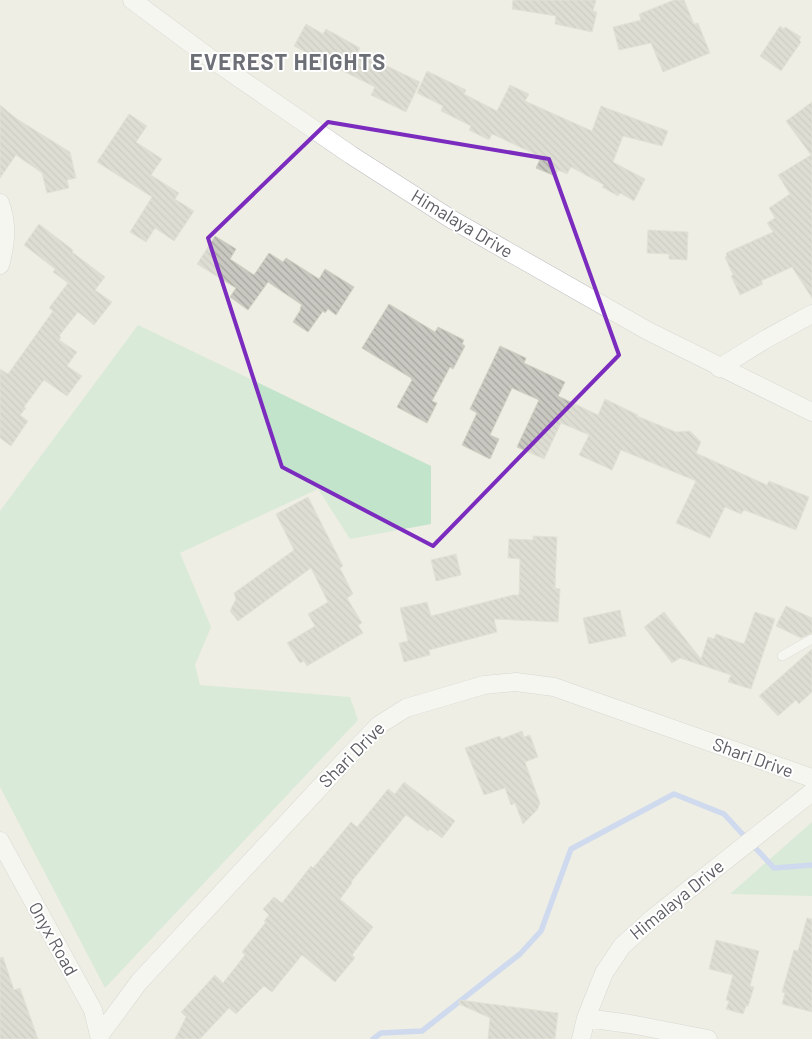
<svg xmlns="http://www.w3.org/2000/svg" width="812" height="1039" viewBox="0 0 812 1039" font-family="Barlow,sans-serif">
  <defs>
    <pattern id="building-back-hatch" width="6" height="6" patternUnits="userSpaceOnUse" patternTransform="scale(1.25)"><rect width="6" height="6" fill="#c9c8c1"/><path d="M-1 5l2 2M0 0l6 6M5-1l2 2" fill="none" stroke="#a6a6a0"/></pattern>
  </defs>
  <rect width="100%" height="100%" fill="#eeeee4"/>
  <path fill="#c2e4ca" d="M138 325 431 466V524L350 539 318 489 180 553 211 627 195 665 200 685 350 697 358 720 105 988 0 787V511Z
    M812 822V896L730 894Z"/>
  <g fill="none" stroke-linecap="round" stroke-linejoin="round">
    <path stroke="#a8c2fa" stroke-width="5.5" d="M373 1039 381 1033 422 1031 520 954 541 931 571 849 674 794 724 814 774 868 812 865"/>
  </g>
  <path fill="url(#building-back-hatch)" stroke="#d2d1c3" d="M513 0H596L593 11 597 12 592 32 555 24 556 16 512 9Z
    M674 0H684L694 24 698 23 710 53 663 72 651 43 619 50 613 27 641 20 639 14Z
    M306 24 323 34 326 29 360 48 358 52 420 82 406 112 371 95 375 87 331 65 329 67 312 58 313 56 294 46Z
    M780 26 784 29 785 27 801 37 799 40 801 42 781 71 760 56Z
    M427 71 466 90 464 94 497 111 510 85 529 94 525 101 592 131 601 106 668 131 662 146 623 136 613 162 645 179 634 201 620 193 618 196 602 187 604 185 571 167 567 174 558 170 555 176 536 168 541 157 492 134 489 140 469 130 471 126 441 111 443 106 417 93Z
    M812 102V298L792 267 761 281 763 284 740 295 731 276 733 275 725 257 727 256 726 253 773 232 767 223 775 218 769 208 790 194 778 175 811 155 786 121Z
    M0 105 17 119 70 152 76 178 67 180 69 188 47 193 42 173 16 155 0 178Z
    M129 114 147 126 136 142 162 159 151 175 179 193 175 199 194 211 174 241 155 228 146 242 130 232 152 197 97 162Z
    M39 224 73 250 72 252 105 277 95 290 112 302 94 325 78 312 59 336 61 337 59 340 77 352 67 366 82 376 67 396 44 380 24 407 26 408 20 415 28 421 11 446 0 438V369L8 374 53 311 49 308 68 283 53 272 55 269 24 245Z
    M648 230 688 232 687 260 669 259V254L647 253Z
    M215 236 236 249 230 259 254 275 269 253 283 262 286 258 319 279 325 269 354 287 336 315 328 309 325 313 323 311 308 332 293 322 301 309 300 308 302 305 268 282 248 310 230 297 236 288 197 264Z
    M389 304 435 332 438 327 464 340 462 344 465 346 453 369 450 367 432 401 437 403 427 423 397 407 412 380 411 378 362 348Z
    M500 346 526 358 524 363 565 382 558 396 598 415 605 399 638 415 637 416 676 432 690 431 701 442 696 453 767 485 769 481 809 497 796 530 744 510 741 514 725 507 710 538 676 523 696 481 621 450 612 470 579 455 589 435 561 423 544 459 517 447 539 400 512 388 490 435 499 439 490 459 462 445 477 413 470 409Z
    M308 497 343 566 340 568 353 594 347 598 362 623 358 625 363 633 307 666 304 661 300 663 287 643 315 626 308 614 328 602 311 568 238 621 230 611 236 599 234 593 294 550 276 514Z
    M533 536 557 537 555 588 560 589 558 622 494 619 497 632 429 650 430 655 404 662 399 643 408 641 400 608 427 602 431 616 513 595H519L520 559 508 558 509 539 533 540Z
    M456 554 461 575 436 581 431 560Z
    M786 606 812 618V633L801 638 776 626Z
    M620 610 626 636 589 644 583 618Z
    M664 612 701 659 708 637 714 639 716 634 744 644 755 612 775 619 751 689 728 682 731 675 680 658 672 663 644 627Z
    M812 649V692L799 704 796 700 778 716 759 696Z
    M522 731 524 737 530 735 538 757 525 762 540 803 537 810 523 824 515 803 511 805 505 788 484 795 465 748 500 736 501 739Z
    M404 782 455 821 442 838 430 829 428 831 406 815 351 882 352 883 340 899 373 927 352 955 355 958 335 982 302 955 272 992 264 986 236 1014 229 1008 200 1039H175L186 1017 181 1012 215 975 223 983 245 955 242 952 266 922 264 921 269 915 263 909 274 897 282 903 311 866 313 868 351 822 357 827 388 789 395 794Z
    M807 918 812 919V1012L782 1004 785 993 782 992 794 950 798 951Z
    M716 940 759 951 750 986 754 987 748 1006H746L743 1014 726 1009 729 1001 726 1000 733 975 709 969Z
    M3 957 14 990 20 988 38 1039H0V958Z
    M460 1000 558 1013 555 1039H488L490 1018 459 1004Z"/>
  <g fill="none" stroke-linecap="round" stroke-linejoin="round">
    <g stroke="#bcbcc2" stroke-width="10">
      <path id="lane" d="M782 656 812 639"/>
    </g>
    <g stroke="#bcbcc2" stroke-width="19">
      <path id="street" d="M132 0 210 58 351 155 451 219 648 331 812 412
        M0 203C8 225 6 243 0 265
        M719 368 766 339 812 314
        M0 841 93 1010 100 1039
        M586 1018 630 1024 708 1039
        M100 1035 139 982 348 757 379 725 406 708 484 685 516 682 554 687 812 778
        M581 1039 586 1018 604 973 622 946 653 918 812 792"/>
    </g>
    <use href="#lane" stroke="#fff" stroke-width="9"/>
    <use href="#street" stroke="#fff" stroke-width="18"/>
  </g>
  <path d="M0 0H812V1039H0ZM328 122 549 159 619 355 433 546 282 467 208 238Z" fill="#eeeee4" fill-opacity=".55" fill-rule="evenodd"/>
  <path fill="none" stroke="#7b2cbf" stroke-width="4" stroke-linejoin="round" d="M328 122 549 159 619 355 433 546 282 467 208 238Z"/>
  <g text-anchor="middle" stroke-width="4" stroke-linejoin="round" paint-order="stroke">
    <g font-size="18" fill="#5c5e64" stroke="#fff">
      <text transform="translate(462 224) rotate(31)" y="6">Himalaya Drive</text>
      <text transform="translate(352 755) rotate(-45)" y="6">Shari Drive</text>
      <text transform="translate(753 758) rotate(20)" y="6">Shari Drive</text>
      <text transform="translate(677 900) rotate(-39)" y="6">Himalaya Drive</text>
      <text transform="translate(53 939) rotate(61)" y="6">Onyx Road</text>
    </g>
    <g font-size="22" font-weight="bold" letter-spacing="1" fill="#6d6f76" stroke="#fff">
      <text x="288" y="70">EVEREST HEIGHTS</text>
    </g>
  </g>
</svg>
